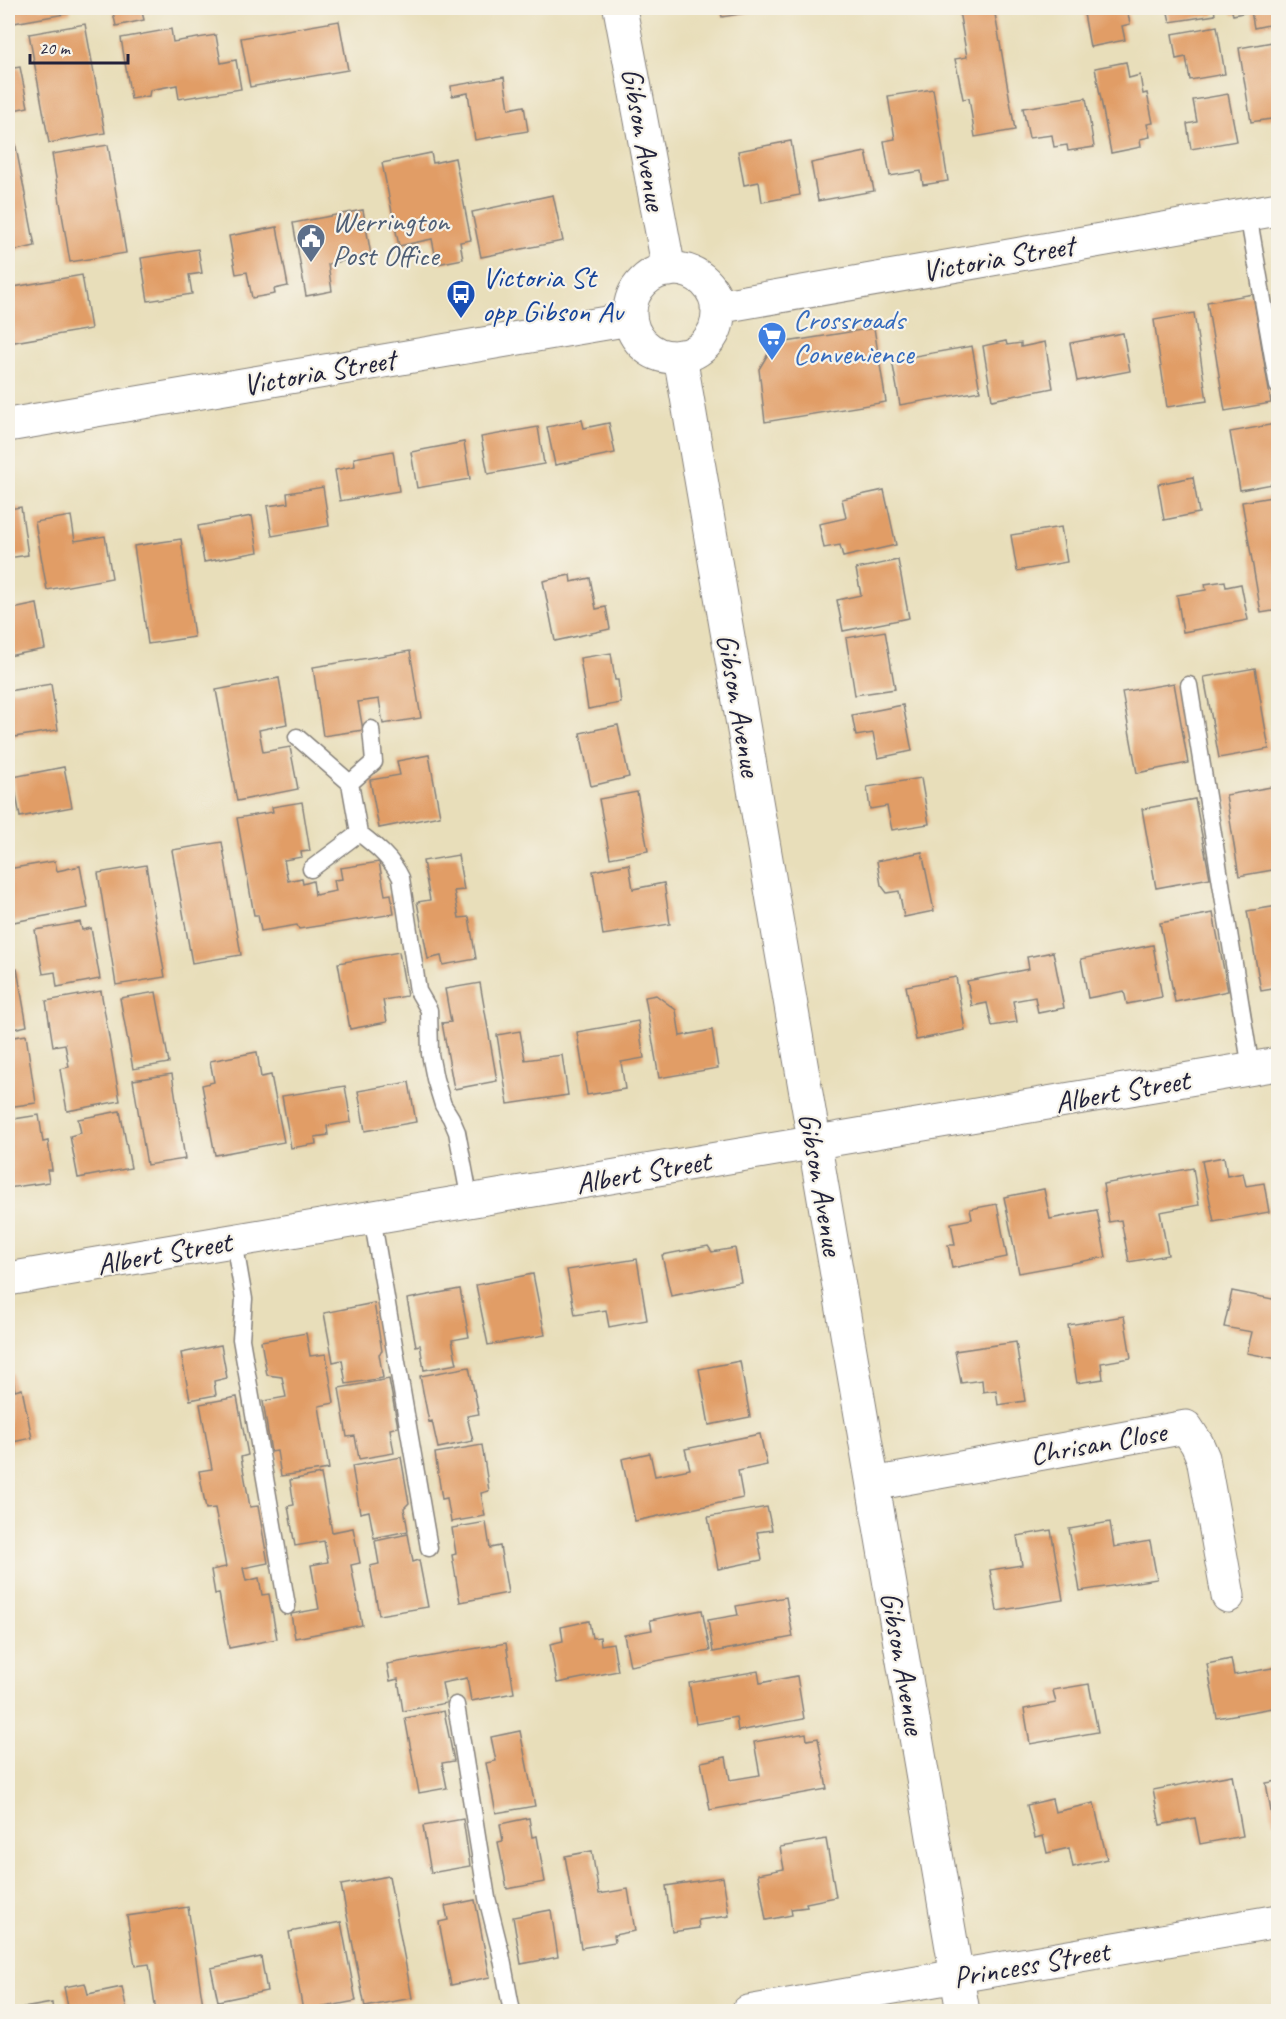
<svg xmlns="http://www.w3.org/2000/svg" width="1286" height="2019" viewBox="0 0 1286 2019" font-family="Caveat,sans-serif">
  <rect width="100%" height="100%" fill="#f7f3e8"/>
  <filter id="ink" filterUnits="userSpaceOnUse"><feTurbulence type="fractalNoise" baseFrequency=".0167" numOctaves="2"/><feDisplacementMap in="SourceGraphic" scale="12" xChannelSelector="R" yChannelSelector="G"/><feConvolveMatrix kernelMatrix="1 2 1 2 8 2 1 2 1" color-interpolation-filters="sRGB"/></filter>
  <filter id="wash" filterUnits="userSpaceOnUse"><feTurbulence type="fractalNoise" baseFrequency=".008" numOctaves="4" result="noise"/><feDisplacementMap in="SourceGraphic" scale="24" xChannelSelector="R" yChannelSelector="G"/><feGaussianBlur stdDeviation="1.35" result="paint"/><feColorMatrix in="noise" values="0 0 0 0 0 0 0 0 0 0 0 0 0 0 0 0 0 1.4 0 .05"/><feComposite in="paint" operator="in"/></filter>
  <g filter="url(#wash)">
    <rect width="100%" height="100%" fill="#e8deba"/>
    <g id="blocks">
      <path fill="#e19d66" d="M8 8H70L71 13 8 24Z
        M112 8H159V9L142 12 144 20 116 26Z
        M720 8H751L752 12 722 17Z
        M977 8H994L1015 130 975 137 969 98 963 99 955 59 967 57 959 11Z
        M1083 8H1127L1130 24 1122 26 1125 40 1090 47Z
        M1167 8H1214L1215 15 1170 22Z
        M1231 8H1278V23L1254 28 1251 11 1233 15Z
        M339 21 348 70 250 87 241 38Z
        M85 24 105 133 49 143 29 34Z
        M1217 26 1225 74 1190 80 1186 57 1176 59 1172 34Z
        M171 29 173 42 216 35 221 63 236 60 241 89 179 99 177 85 150 90 149 96 131 99 121 38Z
        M1278 41V118L1251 122 1239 48Z
        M1126 62 1129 78 1140 75 1143 94 1147 93 1153 123 1147 124 1150 137 1140 139 1141 147 1111 153 1095 68Z
        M20 67 28 107 9 111 35 246 8 252V69Z
        M504 77 509 109 524 106 528 131 475 140 468 93 452 96 451 86Z
        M933 89 948 181 923 185 921 171 890 176 884 141 895 139 888 96Z
        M1228 94 1237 141 1191 149 1187 124 1197 122 1193 100Z
        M1086 98 1094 147 1068 151 1067 145 1054 147 1052 135 1029 138 1023 108Z
        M791 141 800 195 762 202 759 182 744 185 738 151Z
        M108 145 126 253 70 262 52 154Z
        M866 152 874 191 818 201 811 163Z
        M431 153 433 163 455 158 471 240 460 242 463 259 437 264 432 239 399 246 382 163Z
        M553 195 563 241 481 257 472 212Z
        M363 210 371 255 328 264 332 291 306 296 293 223Z
        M277 227 288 286 274 289 275 294 252 298 247 272 236 274 229 236Z
        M198 249 202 273 189 275 192 294 148 301 141 258Z
        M82 275 91 329 8 343V288Z
        M1253 294 1271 403 1225 411 1207 302Z
        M1194 313 1207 401 1167 407 1154 320Z
        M874 328 886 402 765 422 759 369 774 344Z
        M1123 333 1130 371 1077 381 1070 343Z
        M1006 341 1007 345 1021 343V347L1045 342 1053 388 992 400 983 346Z
        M972 346 980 391 900 405 892 360Z
        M582 420 584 428 609 423 615 453 555 465 547 427Z
        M1275 424 1278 442V483L1240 490 1230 432Z
        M538 427 544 464 488 474 481 437Z
        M464 442 470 479 417 488 411 452Z
        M393 451 399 491 340 501 335 470 355 466 354 458Z
        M1193 477 1199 513 1164 520 1158 484Z
        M323 487 329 526 272 536 267 506 288 503 287 493Z
        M884 490 896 545 843 557 840 545 824 548 819 524 846 518 842 499Z
        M1278 496V610L1261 613 1242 502Z
        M21 507 28 555 8 558V509Z
        M71 516 75 541 105 536 112 578 47 590 35 522Z
        M252 516 258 552 204 562 198 526Z
        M1061 527 1067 562 1017 571 1011 535Z
        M181 539 194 637 148 644 134 546Z
        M898 560 909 618 843 631 837 600 861 595 856 569Z
        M570 575 571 582 590 578 596 609 606 607 610 629 555 641 543 581Z
        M1225 581 1226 587 1241 584 1248 620 1183 632 1177 595 1206 590 1205 584Z
        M37 604 45 649 8 656V610Z
        M885 631 895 689 855 695 846 638Z
        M410 651 421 718 383 724 379 699 358 702 363 730 323 736 313 667Z
        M611 653 615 680H618L621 703 588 709 580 658Z
        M1255 668 1269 749 1219 758 1204 677Z
        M279 678 287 724 259 730 263 752 290 747 298 789 237 801 216 690Z
        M1174 683 1188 763 1137 773 1122 692Z
        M51 684 58 730 8 738V691Z
        M903 705 912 751 878 758 873 733 856 736 852 715Z
        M618 725 629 777 591 786 580 733Z
        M429 755 440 816 379 828 370 780 400 775 397 761Z
        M64 767 72 807 20 817 13 777Z
        M921 778 929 824 892 830 887 806 870 809 867 787Z
        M1277 786 1278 869 1239 876 1226 795Z
        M637 792 648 851 610 858 599 799Z
        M1195 799 1210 878 1156 888 1142 809Z
        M302 802 310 851 301 852 302 857 284 860 288 881 302 878 303 884 313 881 315 895 336 891 334 880 342 879 340 868 379 862 385 895 391 894 394 914 299 929 297 925 261 931 258 915H254L237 818 273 812 272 807Z
        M222 842 241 955 192 963 172 850Z
        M922 852 934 911 904 917 899 891 887 893 881 885 877 861Z
        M458 855 464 890 454 891 459 918 469 917 476 959 443 965 441 956 428 959 417 902 430 900 423 861Z
        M55 861 57 871 80 866 88 908 8 923V869Z
        M629 864 633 889 664 883 670 924 603 935 593 871Z
        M146 865 165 977 116 985 98 873Z
        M1278 906V988L1261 991 1247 911Z
        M1213 913 1228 991 1175 1002 1160 923Z
        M80 922 82 930 91 928 100 979 57 987 55 972 43 974 35 930Z
        M1153 945 1162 997 1127 1004 1124 991 1088 998 1081 959Z
        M399 952 407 996 383 1000 387 1022 350 1029 338 963Z
        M1053 952 1064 1008 1038 1013 1035 997 1013 1001 1017 1022 992 1026 987 1003 972 1006 967 981 1029 969 1027 957Z
        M8 954H12L14 969H17L27 1026 8 1030Z
        M956 977 965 1030 916 1040 906 986Z
        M480 983 497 1081 454 1089 442 1023 451 1022 445 989Z
        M101 991 120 1101 67 1111 60 1069 69 1067 65 1044 53 1046 46 1001Z
        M156 992 169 1063 133 1069 120 998Z
        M656 995 676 1010 680 1036 712 1030 718 1068 659 1078 645 997Z
        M638 1021 644 1058 621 1062 625 1089 587 1095 577 1032Z
        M520 1031 525 1060 562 1055 568 1095 508 1104 497 1035Z
        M26 1035 36 1103 8 1107V1038Z
        M257 1052 261 1077 271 1075 284 1142 215 1155 202 1085 214 1082 210 1061Z
        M172 1074 185 1159 147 1165 133 1080Z
        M409 1082 416 1122 365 1131 358 1091Z
        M345 1086 351 1122 327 1126 328 1135 315 1137 316 1144 291 1148 282 1096Z
        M120 1111 131 1168 78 1178 70 1136 81 1133 78 1119Z
        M39 1115 43 1142 48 1141 52 1170H47L49 1182 8 1188V1120Z
        M1224 1157 1227 1176 1243 1173 1246 1186 1264 1183 1269 1212 1214 1222 1202 1161Z
        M1193 1168 1199 1205 1160 1212 1168 1255 1129 1262 1121 1220 1109 1222 1103 1184Z
        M1044 1189 1050 1219 1097 1210 1106 1257 1019 1273 1004 1197Z
        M997 1204 1007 1257 952 1268 948 1245H955L951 1223 972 1219 970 1209Z
        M708 1246 712 1252 735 1248 741 1282 671 1296 662 1255Z
        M637 1259 647 1320 609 1327 606 1310 575 1315 567 1270Z
        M533 1274 545 1335 488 1345 476 1285Z
        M460 1289 469 1337 452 1340 457 1364 424 1370 420 1345 416 1346 407 1299Z
        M1232 1291 1278 1300V1359L1247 1353 1252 1332 1224 1327Z
        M374 1303 382 1351 379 1354 383 1378 346 1384 342 1360 333 1362 324 1313Z
        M1124 1316 1131 1358 1101 1363 1103 1379 1077 1383 1068 1325Z
        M306 1333 310 1356 326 1354 334 1403 319 1406 329 1469 281 1476 277 1451 271 1452 263 1401 286 1397 282 1377 267 1375 261 1341Z
        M1016 1342 1025 1401 998 1405 996 1390 983 1392 982 1380 961 1383 955 1351Z
        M221 1345 227 1378 214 1381 216 1395 190 1400 181 1353Z
        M740 1361 750 1417 709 1425 699 1369Z
        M469 1367 479 1414 467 1416 473 1441 438 1448 432 1421 429 1422 420 1376Z
        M8 1373H12L15 1391 22 1389 32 1438 8 1443Z
        M389 1379 398 1427 390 1429 394 1453 359 1459 355 1436 347 1437 339 1388Z
        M237 1397 248 1455 241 1457 250 1507 258 1506 268 1563 243 1568 246 1581 259 1578 262 1595 269 1594 277 1639 229 1648 219 1593 215 1594 211 1570 226 1567 215 1508 206 1509 199 1471 212 1469 200 1404Z
        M760 1434 767 1465 738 1471 743 1498 635 1521 622 1459 650 1453 655 1476 690 1469 685 1449Z
        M482 1445 489 1491 481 1493 485 1516 451 1522 447 1498 442 1499 435 1453Z
        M401 1457 409 1503 404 1508 408 1531 374 1538 369 1511 360 1513 352 1466Z
        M321 1474 332 1532 353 1528 360 1563 351 1565 362 1625 295 1638 291 1614 319 1609 311 1565 328 1562 324 1541 295 1546 288 1506 294 1505 290 1480Z
        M767 1507 772 1530 757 1532 762 1560 718 1569 708 1517Z
        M486 1522 490 1548 500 1546 508 1593 460 1602 452 1555 456 1554 452 1528Z
        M1110 1522 1114 1547 1150 1541 1157 1579 1080 1591 1069 1529Z
        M1051 1530 1063 1600 997 1611 990 1570 1022 1565 1017 1536Z
        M408 1534 413 1562 419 1560 428 1607 379 1615 370 1566 379 1564 375 1541Z
        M786 1597 793 1637 713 1652 708 1620 738 1615 736 1606Z
        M702 1610 710 1651 630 1666 624 1635 652 1630 650 1620Z
        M589 1621 592 1638 600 1637 601 1645 613 1643 618 1671 557 1683 550 1644 563 1641 561 1627Z
        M506 1643 514 1693 471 1701 467 1678 442 1683 446 1703 403 1711 398 1679 390 1681 387 1664Z
        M1231 1659 1234 1675 1278 1667V1707L1217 1718 1207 1664Z
        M758 1671 760 1683 797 1676 804 1719 738 1731 736 1717 696 1724 689 1683Z
        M1089 1684 1098 1732 1030 1744 1024 1709 1056 1703 1053 1690Z
        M444 1711 454 1761 442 1763 447 1788 419 1793 405 1718Z
        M520 1731 535 1806 496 1813 486 1763 496 1761 491 1737Z
        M806 1733 807 1740 818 1738 827 1789 710 1810 701 1762 726 1757 730 1780 760 1775 754 1742Z
        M1232 1775 1243 1836 1200 1844 1195 1818 1160 1825 1153 1790Z
        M1278 1781V1822L1273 1823 1266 1783Z
        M1052 1799 1055 1812 1094 1803 1107 1859 1073 1867 1069 1848 1047 1853 1043 1836 1035 1838 1027 1805Z
        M529 1818 532 1837 537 1836 545 1882 507 1889 498 1842 503 1841 500 1824Z
        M463 1819 470 1866 431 1873 423 1826Z
        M826 1839 836 1897 806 1903 807 1907 791 1909 792 1915 766 1920 758 1874 784 1869 780 1847Z
        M592 1851 599 1894 628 1889 635 1931 614 1935 615 1942 581 1948 565 1856Z
        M389 1876 412 1998 365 2007 341 1885Z
        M723 1877 729 1916 698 1920 699 1928 672 1932 666 1886Z
        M475 1900 490 1977 451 1985 439 1922 448 1920 445 1906Z
        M188 1907 204 2012H156L149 1964 135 1966 127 1916Z
        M551 1910 558 1957 521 1964 513 1917Z
        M341 1922 356 2001 303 2011 289 1932Z
        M261 1957 267 1991 218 2001 211 1968Z
        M85 1983 88 1994 122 1987 127 2012H69L64 1987Z
        M52 2003 53 2012H13V2010Z"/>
    </g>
  </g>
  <g filter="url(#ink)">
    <use href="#blocks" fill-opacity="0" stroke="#85807a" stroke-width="1.5"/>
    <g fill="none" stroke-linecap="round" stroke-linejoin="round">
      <g stroke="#85807a" stroke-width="19">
        <path id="service" d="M1248 214 1278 386
          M1189 685 1251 1069
          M297 737 350 783 359 833C376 846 392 859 401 878L418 991 429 1010 430 1054 435 1079 443 1105 451 1118 457 1132 470 1201
          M350 783 374 762 371 729
          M311 869 359 833
          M372 1217 429 1548
          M234 1241 244 1299 241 1339 287 1606
          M456 1705 487 1898 501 1954 512 2012"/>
      </g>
      <g stroke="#85807a" stroke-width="35">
        <path id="minor" d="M620 8 669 270
          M680 356 963 2012
          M8 1279 1278 1064
          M873 1484 1186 1427 1197 1444 1203 1458 1228 1596
          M748 2012 1278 1921"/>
      </g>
      <g stroke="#85807a" stroke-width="35">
        <path id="tertiary" d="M630 313a44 44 0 1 1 88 0a44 44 0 1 1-88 0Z
          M717 307 1278 209
          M8 425 630 319"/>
      </g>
      <use href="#service" stroke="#fff" stroke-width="16"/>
      <use href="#minor" stroke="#fff" stroke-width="33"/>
      <use href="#tertiary" stroke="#fff" stroke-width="33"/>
    </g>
  </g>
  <defs>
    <g id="civic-pin" transform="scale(1.5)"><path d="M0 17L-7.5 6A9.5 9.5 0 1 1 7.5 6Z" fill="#5c6f8a" stroke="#f7f3e8"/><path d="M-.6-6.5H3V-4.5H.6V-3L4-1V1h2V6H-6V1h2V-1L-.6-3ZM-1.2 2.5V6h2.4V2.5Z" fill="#fff"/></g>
    <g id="bus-pin" transform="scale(1.5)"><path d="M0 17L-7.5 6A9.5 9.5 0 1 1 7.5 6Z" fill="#1a4fb4" stroke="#f7f3e8"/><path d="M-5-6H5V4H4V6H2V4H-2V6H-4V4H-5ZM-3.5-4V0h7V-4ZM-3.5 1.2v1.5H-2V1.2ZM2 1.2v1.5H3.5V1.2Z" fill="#fff"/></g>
    <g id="supermarket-pin" transform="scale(1.5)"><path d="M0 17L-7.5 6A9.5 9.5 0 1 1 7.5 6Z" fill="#3f7fe0" stroke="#f7f3e8"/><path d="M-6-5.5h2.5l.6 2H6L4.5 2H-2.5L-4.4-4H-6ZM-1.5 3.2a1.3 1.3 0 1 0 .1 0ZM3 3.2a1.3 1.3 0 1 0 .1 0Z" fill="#fff"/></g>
  </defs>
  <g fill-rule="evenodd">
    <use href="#civic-pin" x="311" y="238"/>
    <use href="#bus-pin" x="461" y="294"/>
    <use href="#supermarket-pin" x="772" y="336"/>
  </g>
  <g text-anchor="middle" stroke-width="4.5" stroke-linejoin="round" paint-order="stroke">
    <g font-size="30" fill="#22223b" stroke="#f7f3e8">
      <text transform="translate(644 139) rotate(80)" y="10">Gibson Avenue</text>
      <text transform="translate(998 258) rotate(-10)" y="10">Victoria Street</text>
      <text transform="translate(319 372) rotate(-10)" y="10">Victoria Street</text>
      <text transform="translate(739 705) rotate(80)" y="10">Gibson Avenue</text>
      <text transform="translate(1122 1091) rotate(-10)" y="10">Albert Street</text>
      <text transform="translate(643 1172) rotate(-10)" y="10">Albert Street</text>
      <text transform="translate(821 1184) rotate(80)" y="10">Gibson Avenue</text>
      <text transform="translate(164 1253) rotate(-10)" y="10">Albert Street</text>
      <text transform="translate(1098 1443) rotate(-10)" y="10">Chrisan Close</text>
      <text transform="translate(903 1663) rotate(80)" y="10">Gibson Avenue</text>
      <text transform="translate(1031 1964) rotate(-10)" y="10">Princess Street</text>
    </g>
    <g font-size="30" fill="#4e5e75" stroke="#f7f3e8" text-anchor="start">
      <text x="332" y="231">Werrington<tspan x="332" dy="34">Post Office</tspan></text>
    </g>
    <g font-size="30" fill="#164399" stroke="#f7f3e8" text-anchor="start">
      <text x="482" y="287">Victoria St<tspan x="482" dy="34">opp Gibson Av</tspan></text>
    </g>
    <g font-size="30" fill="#366cbe" stroke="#f7f3e8" text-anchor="start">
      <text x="793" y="329">Crossroads<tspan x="793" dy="34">Convenience</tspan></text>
    </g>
  </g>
  <rect width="1286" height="2019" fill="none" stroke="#f7f3e8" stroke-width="30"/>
  <path d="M30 54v9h98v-9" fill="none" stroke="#22223b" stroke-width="3"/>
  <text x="39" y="54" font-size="18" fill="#22223b" stroke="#f7f3e8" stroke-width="4.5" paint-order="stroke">20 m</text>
</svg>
